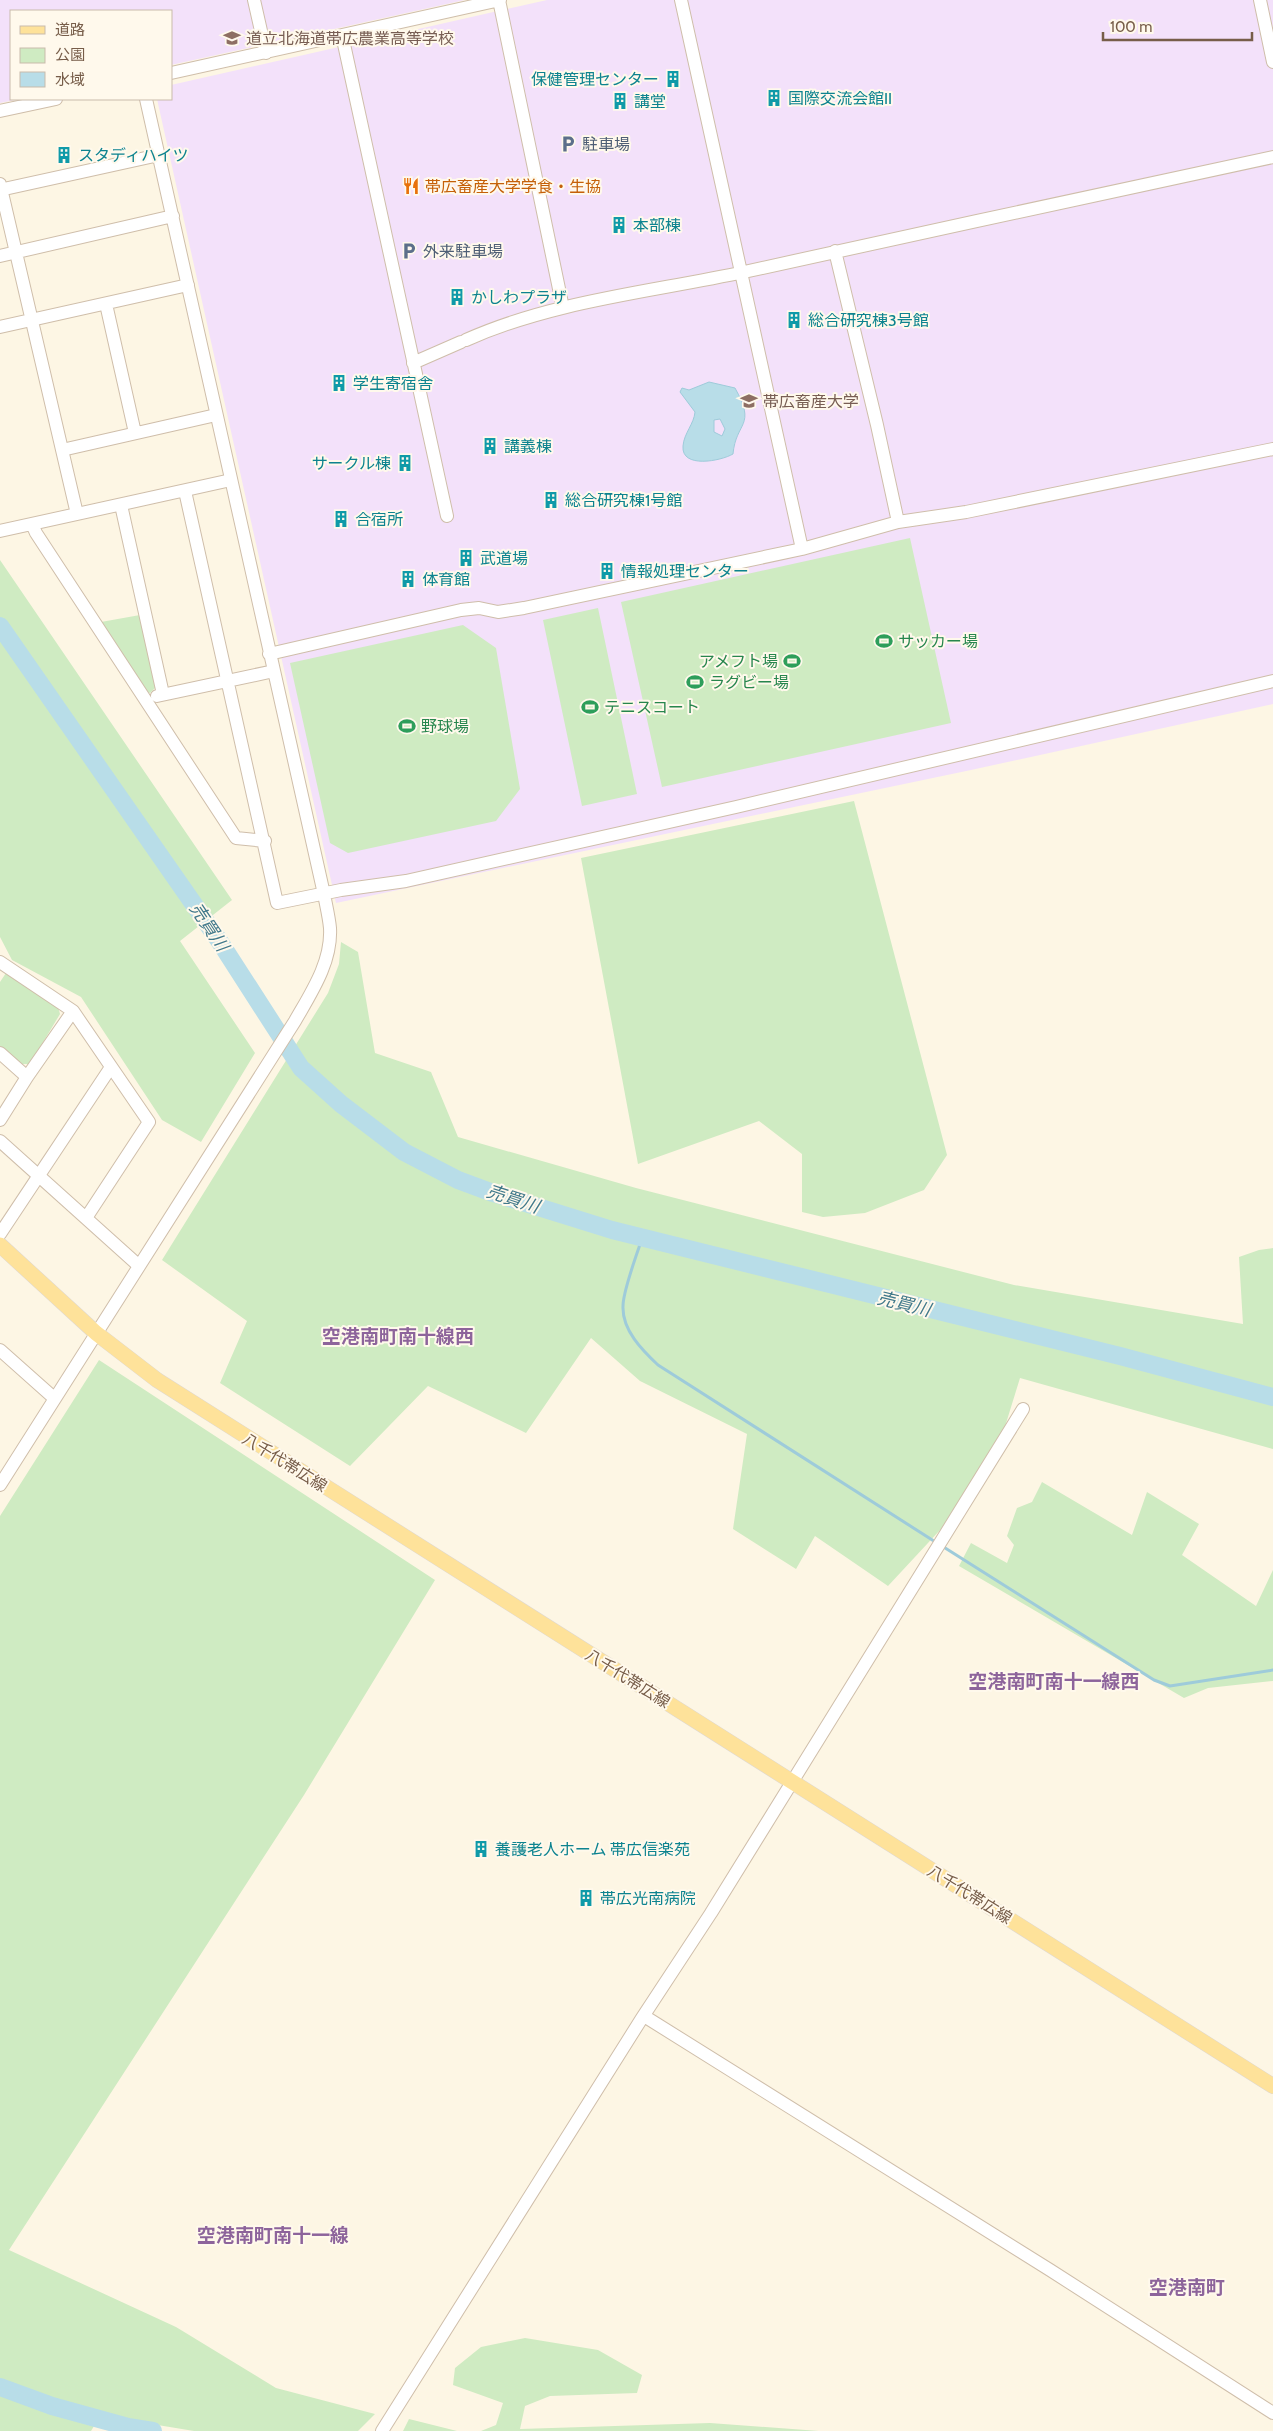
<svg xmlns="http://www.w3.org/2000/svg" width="1273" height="2431" viewBox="0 0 1273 2431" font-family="Cabin,'Noto Sans JP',sans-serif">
  <rect width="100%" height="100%" fill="#fdf6e4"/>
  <path fill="#f3e1fa" d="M0 0H465L171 65V11H11V99H20L0 103Z
    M547 0H1273V704L971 770 336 903 157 99H171V85Z"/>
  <path fill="#cfebc2" d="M910 538 951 723 662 787 621 602Z
    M0 560 232 900 180 941 255 1053 201 1142 162 1120 81 997 12 960 0 937Z
    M598 608 637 794 582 806 543 620Z
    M140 615 156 687 150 693 145 691 101 622Z
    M463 625 496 648 520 789 496 821 348 853 330 843 290 663Z
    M854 801 947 1155 924 1190 865 1213 823 1217 802 1212V1154L759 1121 638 1164 581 858Z
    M341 942 358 952 375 1053 431 1072 458 1137 636 1188 1014 1285 1243 1324 1239 1257 1259 1250 1273 1248V1449L1020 1378 1003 1433 941 1529 888 1586 815 1536 796 1569 733 1529 747 1434 640 1381 591 1338 526 1433 428 1386 350 1466 220 1383 247 1321 162 1260 328 993 339 964Z
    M6 973 58 1007 60 1014 30 1064H20L0 1046V982Z
    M99 1360 435 1580 304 1795 9 2250 176 2327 276 2388 375 2414 358 2431H194L115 2418 102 2413 91 2431H0V1516Z
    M1042 1482 1132 1535 1147 1492 1199 1524 1182 1555 1256 1606 1273 1570V1681L1208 1688 1184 1698 959 1566 971 1543 1007 1563 1014 1545 1007 1536 1017 1508 1032 1502Z
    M525 2338 598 2350 642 2375 637 2393 550 2396 525 2406 520 2429 710 2423 819 2431H481L496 2425 503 2403 453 2385 455 2368 481 2347Z
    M409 2419 457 2431H403Z"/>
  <path fill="#b8dde8" stroke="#9ecbda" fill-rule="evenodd" d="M709 382 735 388C757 427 736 421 733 454 721 461 681 469 683 446 684 433 694 424 695 412L680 392 682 388 689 390ZM720 419 725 429 722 436 714 432V420Z"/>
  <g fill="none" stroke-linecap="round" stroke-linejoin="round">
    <path stroke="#9ecbda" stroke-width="3" d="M642 1239C637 1253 623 1292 623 1306 622 1330 642 1350 658 1365L937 1543
      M942 1546 1154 1680 1170 1686 1273 1670"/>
    <path stroke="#b8dde8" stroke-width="18" d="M0 626 218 939 301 1068 341 1104 404 1152 458 1180 493 1193 612 1230 1120 1356 1273 1397
      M0 2387 52 2406 128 2427 153 2431"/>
    <g stroke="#cfbeaa" stroke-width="14">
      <path id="minor" d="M254 0 266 53
        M499 0 563 308
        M681 0 802 549
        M1260 0 1273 62
        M342 35 447 516
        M171 73 500 0
        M0 111 56 99
        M0 184 77 514
        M0 190 159 155
        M835 251 877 425 898 522
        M0 256 173 216
        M106 304 135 433
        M0 327 188 285
        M466 340C553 301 651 292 744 272 920 233 1097 195 1273 157
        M413 363 461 342
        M62 450 216 415
        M185 491 277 903 341 890 406 881 736 807 1273 681
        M121 505 163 694
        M32 524 36 533 236 838 265 841
        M0 531 231 480
        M269 654 461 610 479 608 498 612 524 608 802 549 898 522 966 512 1273 449
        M157 696 274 671
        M0 962 73 1011 149 1122 86 1218
        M0 1053 27 1077
        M0 1120 27 1077 73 1011
        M0 1141 138 1265
        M0 1234 111 1067
        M0 1350 54 1398
        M0 1485 295 1021C311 993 332 962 330 928 329 917 326 905 324 894L146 99
        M644 2016 1050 2270 1273 2413
        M382 2431 642 2018 711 1913 1023 1409"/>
    </g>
    <g stroke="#ded8d3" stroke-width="16">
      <path id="major" d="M0 1245 96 1333 157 1380 1273 2086"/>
    </g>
    <use href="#minor" stroke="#fff" stroke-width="12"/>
    <use href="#major" stroke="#fee29a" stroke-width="15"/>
  </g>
  <defs>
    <g id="school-bare" transform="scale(1.35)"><path d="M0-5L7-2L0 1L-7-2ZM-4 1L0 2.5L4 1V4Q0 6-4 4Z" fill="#8d6e63" stroke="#fff9ec" stroke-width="2.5" paint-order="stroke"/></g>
    <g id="building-bare" transform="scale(1.35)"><path d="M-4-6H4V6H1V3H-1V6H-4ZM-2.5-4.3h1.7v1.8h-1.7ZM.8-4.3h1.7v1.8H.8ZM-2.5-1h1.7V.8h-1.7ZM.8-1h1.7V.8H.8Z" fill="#0f9aa8" stroke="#fff9ec" stroke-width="2.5" paint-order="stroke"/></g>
    <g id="parking-bare" transform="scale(1.35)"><path d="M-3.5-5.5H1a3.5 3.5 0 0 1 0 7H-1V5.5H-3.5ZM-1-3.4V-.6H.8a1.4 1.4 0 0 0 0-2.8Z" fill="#5c6f8a" stroke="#fff9ec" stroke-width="2.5" paint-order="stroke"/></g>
    <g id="restaurant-bare" transform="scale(1.35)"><path d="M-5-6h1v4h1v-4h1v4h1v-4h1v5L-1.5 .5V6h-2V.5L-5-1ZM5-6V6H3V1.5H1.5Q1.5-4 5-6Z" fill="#e8710a" stroke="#fff9ec" stroke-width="2.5" paint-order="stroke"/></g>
    <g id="university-bare" transform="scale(1.35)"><path d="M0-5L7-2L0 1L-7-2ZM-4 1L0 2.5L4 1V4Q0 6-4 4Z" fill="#8d6e63" stroke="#fff9ec" stroke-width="2.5" paint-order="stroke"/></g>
    <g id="stadium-bare" transform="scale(1.35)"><path d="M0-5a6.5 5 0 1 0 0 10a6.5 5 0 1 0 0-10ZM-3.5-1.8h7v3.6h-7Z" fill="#2e9e5b" stroke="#fff9ec" stroke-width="2.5" paint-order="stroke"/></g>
  </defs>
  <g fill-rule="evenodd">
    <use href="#school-bare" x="232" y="38"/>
    <use href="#building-bare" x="673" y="79"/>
    <use href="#building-bare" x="774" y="98"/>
    <use href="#building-bare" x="620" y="101"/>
    <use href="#parking-bare" x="568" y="144"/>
    <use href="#building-bare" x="64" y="155"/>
    <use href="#restaurant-bare" x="411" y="186"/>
    <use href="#building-bare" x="619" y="225"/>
    <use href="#parking-bare" x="409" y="251"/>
    <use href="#building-bare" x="457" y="297"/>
    <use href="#building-bare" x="794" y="320"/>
    <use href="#building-bare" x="339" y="383"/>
    <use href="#university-bare" x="749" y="401"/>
    <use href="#building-bare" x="490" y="446"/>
    <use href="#building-bare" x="405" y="463"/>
    <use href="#building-bare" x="551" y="500"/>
    <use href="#building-bare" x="341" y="519"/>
    <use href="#building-bare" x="466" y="558"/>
    <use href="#building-bare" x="607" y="571"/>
    <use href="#building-bare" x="408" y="579"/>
    <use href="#stadium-bare" x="884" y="641"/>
    <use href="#stadium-bare" x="792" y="661"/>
    <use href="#stadium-bare" x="695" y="682"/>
    <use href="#stadium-bare" x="590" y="707"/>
    <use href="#stadium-bare" x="407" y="726"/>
    <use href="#building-bare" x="481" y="1849"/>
    <use href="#building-bare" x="586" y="1898"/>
  </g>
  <g text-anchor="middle" stroke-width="4" stroke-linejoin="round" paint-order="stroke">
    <g font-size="16" fill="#785e54" stroke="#fff9ec" text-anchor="start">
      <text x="246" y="44">道立北海道帯広農業高等学校</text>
      <text x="763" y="407">帯広畜産大学</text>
    </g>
    <g font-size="16" fill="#0d838f" stroke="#fff9ec" text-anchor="start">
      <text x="659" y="85" text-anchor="end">保健管理センター</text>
      <text x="788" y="104">国際交流会館II</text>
      <text x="634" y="107">講堂</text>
      <text x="78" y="161">スタディハイツ</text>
      <text x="633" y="231">本部棟</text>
      <text x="471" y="303">かしわプラザ</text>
      <text x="808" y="326">総合研究棟3号館</text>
      <text x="353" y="389">学生寄宿舎</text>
      <text x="504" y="452">講義棟</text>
      <text x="391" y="469" text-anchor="end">サークル棟</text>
      <text x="565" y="506">総合研究棟1号館</text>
      <text x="355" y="525">合宿所</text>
      <text x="480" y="564">武道場</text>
      <text x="621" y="577">情報処理センター</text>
      <text x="422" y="585">体育館</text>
      <text x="495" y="1855">養護老人ホーム 帯広信楽苑</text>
      <text x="600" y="1904">帯広光南病院</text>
    </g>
    <g font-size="16" fill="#4e5e75" stroke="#fff9ec" text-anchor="start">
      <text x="582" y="150">駐車場</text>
      <text x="423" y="257">外来駐車場</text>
    </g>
    <g font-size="16" fill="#c56008" stroke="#fff9ec" text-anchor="start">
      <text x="425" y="192">帯広畜産大学学食・生協</text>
    </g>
    <g font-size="16" fill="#27864d" stroke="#fff9ec" text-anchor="start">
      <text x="898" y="647">サッカー場</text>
      <text x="778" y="667" text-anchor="end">アメフト場</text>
      <text x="709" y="688">ラグビー場</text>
      <text x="604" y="713">テニスコート</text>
      <text x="421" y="732">野球場</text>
    </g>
    <g font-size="16" fill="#775d49" stroke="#fff9ec">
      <text transform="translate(285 1462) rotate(32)" y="6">八千代帯広線</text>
      <text transform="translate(628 1678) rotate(32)" y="6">八千代帯広線</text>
      <text transform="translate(970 1894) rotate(32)" y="6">八千代帯広線</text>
    </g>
    <g font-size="18" font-style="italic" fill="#41798b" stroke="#fff9ec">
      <text transform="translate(209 927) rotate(56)" y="6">売買川</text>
      <text transform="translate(513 1199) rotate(18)" y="6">売買川</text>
      <text transform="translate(904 1304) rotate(14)" y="6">売買川</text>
    </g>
    <g font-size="19" font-weight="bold" fill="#8d649b" stroke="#fff9ec">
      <text x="398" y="1343">空港南町南十線西</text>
      <text x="1054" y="1688">空港南町南十一線西</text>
      <text x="273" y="2242">空港南町南十一線</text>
      <text x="1187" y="2294">空港南町</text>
    </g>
  </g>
  <rect x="10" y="10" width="162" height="90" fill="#fff9ec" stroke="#c9bbab"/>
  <rect x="20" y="26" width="25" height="8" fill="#fee29a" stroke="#c9bbab"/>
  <text x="55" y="35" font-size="15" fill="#775d49">道路</text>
  <rect x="20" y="48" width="25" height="15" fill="#cfebc2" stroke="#c9bbab"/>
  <text x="55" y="60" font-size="15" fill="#775d49">公園</text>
  <rect x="20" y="72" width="25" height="15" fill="#b8dde8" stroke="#c9bbab"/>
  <text x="55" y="85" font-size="15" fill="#775d49">水域</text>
  <path d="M1103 32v8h149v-8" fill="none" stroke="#775d49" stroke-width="2.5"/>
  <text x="1110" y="32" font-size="15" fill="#775d49" stroke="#fff9ec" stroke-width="4" paint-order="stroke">100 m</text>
</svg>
